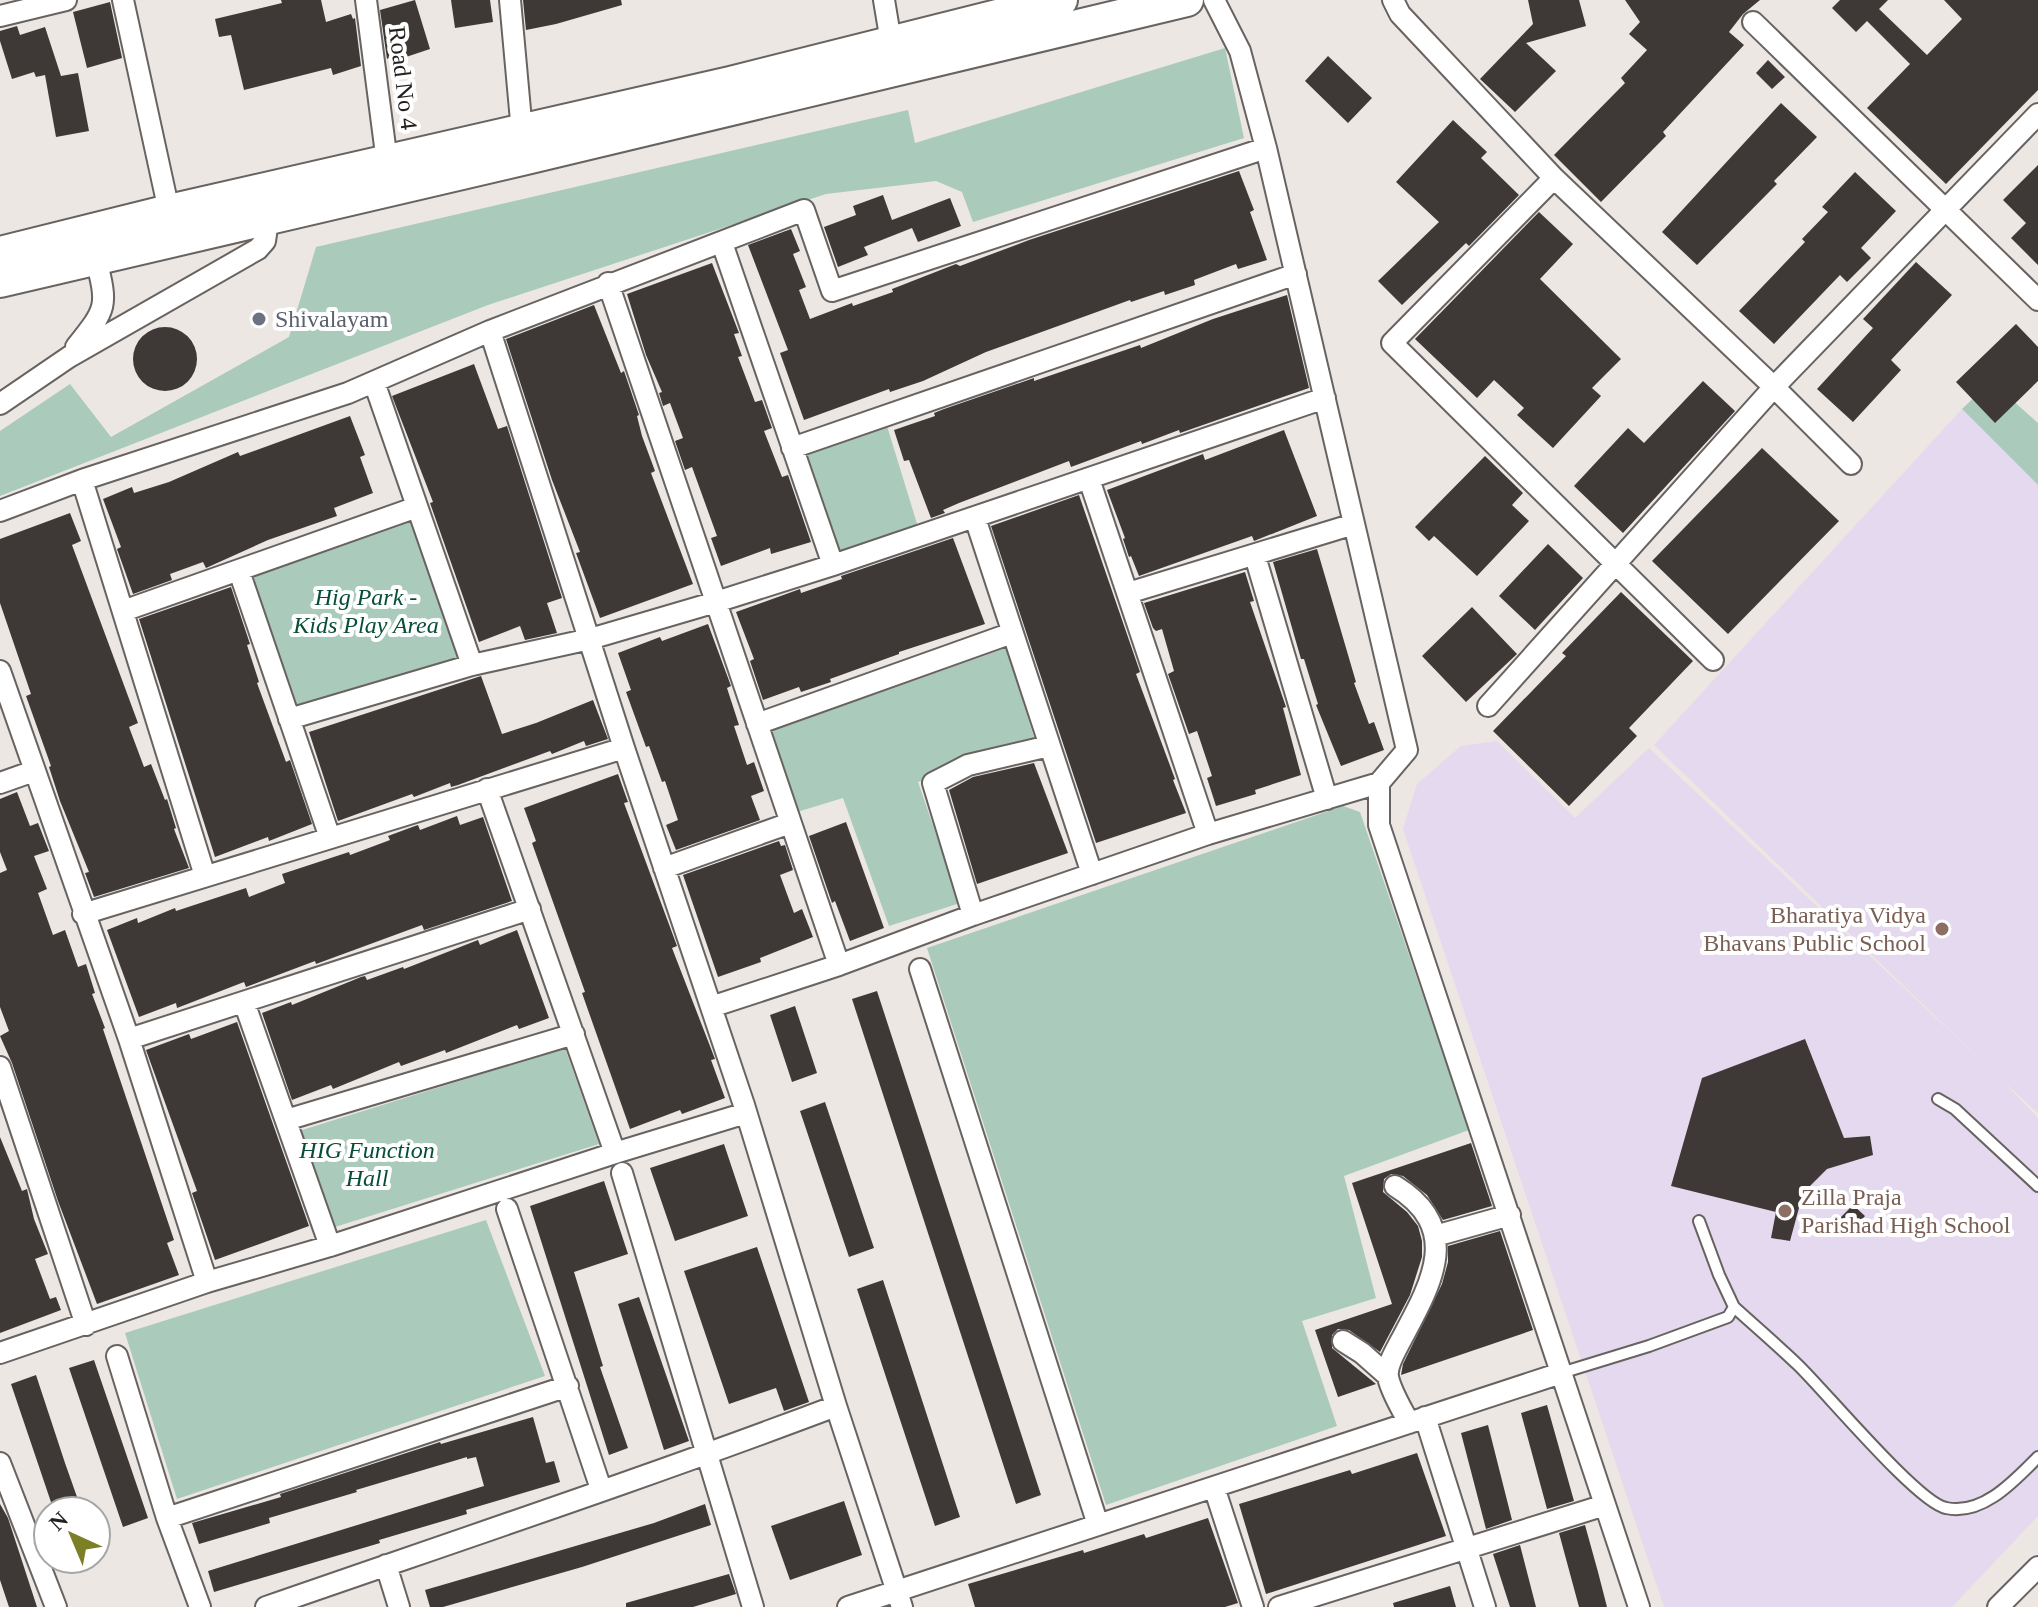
<svg xmlns="http://www.w3.org/2000/svg" width="2038" height="1607" viewBox="0 0 2038 1607" font-family="'Times New Roman',serif">
  <rect width="100%" height="100%" fill="#ece7e3"/>
  <path fill="#e4d9ee" d="M1962 409 2038 485V1113L2003 1081 2038 1118V1516L1952 1607H1664L1403 829 1417 784 1461 746 1497 741 1575 818 1649 748 1989 1068 1654 745Z"/>
  <path fill="#aacabb" d="M1225 48 1244 138 973 222 962 192 936 181 826 194 488 305 0 496V431L70 384 111 437 289 337 316 247 908 110 915 143Z
    M1991 381 2038 423V485L1962 409Z
    M887 426 918 527 836 553 805 452Z
    M412 519 458 658 295 708 250 577Z
    M1006 648 1036 744 918 782 960 903 889 926 843 798 797 812 769 732Z
    M1343 806 1360 812 1469 1130 1344 1176 1376 1298 1302 1321 1337 1426 1106 1505 927 948Z
    M565 1048 599 1144 335 1227 299 1131Z
    M486 1220 545 1376 177 1499 125 1333Z"/>
  <path fill="#3e3937" d="M281 0H321L326 22 351 14 353 19 355 18 361 66 333 75 331 68 244 90 231 35 219 37 215 19 282 3Z
    M415 0 430 49 391 62 389 58 387 59 380 10Z
    M451 0H490L493 22 455 28Z
    M523 0H621L622 5 556 24 526 30Z
    M1528 0H1579L1586 26 1526 43 1556 71 1515 112 1480 79 1533 24Z
    M1625 0H1760L1743 14 1729 32 1744 45 1663 132 1666 136 1601 202 1554 155 1625 83 1621 78 1647 50 1629 34 1640 22Z
    M1840 0H1888L1879 9 1927 55 1962 19 1944 0H2038V90L1946 184 1867 108 1910 64 1867 21 1856 32 1832 8Z
    M110 2 122 58 87 68 73 12Z
    M17 26 20 35 45 27 61 76 78 73 89 131 56 137 45 75 36 77 34 72 12 79 0 41V31Z
    M1328 56 1372 98 1348 123 1305 81Z
    M1768 60 1785 77 1772 89 1756 73Z
    M1781 103 1817 137 1774 181 1777 184 1697 265 1662 232Z
    M1453 120 1487 152 1481 158 1519 195 1469 246 1466 243 1402 305 1378 281 1439 222 1396 182Z
    M2038 165V265L2011 238 2026 223 2003 200Z
    M1239 171 1254 210 1250 212 1267 260 1238 269 1236 264 1194 280 1195 285 1165 295 1164 291 1131 302 1130 300 986 352 923 381 890 392 889 389 804 420 780 353 788 350 748 245 791 229 800 251 793 254 806 287 799 290 810 319 852 303 853 306 893 292 892 289 956 264 960 266 1029 240Z
    M1855 172 1896 211 1861 248 1871 258 1847 282 1840 275 1774 344 1739 311 1805 242 1802 239 1828 212 1822 207Z
    M883 195 892 220 950 198 961 226 918 242 912 228 864 247 868 255 838 267 824 227 856 215 853 206Z
    M1539 212 1573 244 1540 279 1621 359 1592 388 1601 396 1553 448 1517 415 1524 408 1494 380 1477 398 1415 339Z
    M1916 262 1952 295 1891 360 1901 370 1853 422 1817 389 1873 328 1863 319Z
    M712 263 739 333 734 334 742 356 738 357 755 402 762 400 772 428 764 431 782 477 788 475 811 542 771 554 770 548 721 566 711 538 717 536 692 467 685 470 675 441 683 438 670 403 663 406 659 393 662 392 646 355 627 294Z
    M1287 295 1309 388 1180 433 1179 430 1142 444 1141 441 1071 467 1069 461 959 503 943 510 945 513 931 518 909 460 904 461 894 430 935 416 934 413 944 409 1034 378V381L1140 345 1141 348 1213 319Z
    M594 305 621 373 624 371 639 415 637 416 642 436 655 471 651 473 693 584 600 618 576 553 580 552 552 480 506 339Z
    M2016 324 2038 347V381L1995 423 1956 382Z
    M133 359a32 32 0 1 1 64 0a32 32 0 1 1-64 0Z
    M474 364 498 429 507 426 562 598 547 603 557 633 525 640 520 626 479 642 430 503 433 502 392 396Z
    M1703 381 1735 411 1623 533 1574 486 1628 428 1644 443Z
    M350 416 365 455 360 457 373 493 334 508 337 516 268 540 206 568 203 562 170 574 172 580 133 594 117 549 121 547 103 499 132 487 134 493 169 482 238 452 240 456Z
    M1284 430 1317 516 1254 541 1252 536 1139 576 1131 556 1129 557 1123 539 1125 538 1107 490 1203 454 1205 460Z
    M1762 448 1839 521 1728 634 1652 561Z
    M1485 456 1523 493 1512 505 1529 521 1477 576 1434 536 1429 541 1415 527Z
    M1079 495 1140 672 1136 674 1175 779 1173 780 1186 813 1096 843 991 526Z
    M70 513 81 541 72 545 138 723 129 727 144 767 151 764 165 800 167 799 176 828 174 829 189 868 94 897 85 873 89 872 60 801 49 767 51 766 26 696 31 694 0 603V539Z
    M953 538 985 624 899 652V654L830 679 831 682 801 692 799 687 763 700 750 661 754 659 736 612 800 589 801 593 842 579 841 576Z
    M1548 544 1583 578 1535 630 1499 596Z
    M1317 549 1356 682 1354 683 1369 724 1374 722 1384 750 1341 766 1316 705 1318 704 1304 659H1301L1273 562Z
    M1245 572 1254 601 1250 602 1286 707 1283 708 1301 775 1255 790 1256 794 1216 806 1207 778 1212 776 1197 731 1189 734 1168 674 1174 671 1162 629 1156 631 1153 628 1144 603Z
    M231 587 250 644 247 645 259 682 257 683 286 762 290 760 312 824 269 841 268 837 215 857 139 619Z
    M1621 592 1693 661 1629 728 1637 736 1569 806 1493 731 1566 656 1562 653Z
    M1472 607 1517 654 1466 702 1422 656Z
    M708 624 731 686 727 688 739 725 734 726 747 765 754 762 764 791 751 796 760 820 676 850 666 825 678 820 665 781 662 782 649 746 646 747 626 692 631 690 618 653 660 637 662 641Z
    M481 676 502 734 536 723 593 700 608 739 586 746 584 741 552 754 550 751 458 785 451 787 450 783 414 797 412 794 338 821 309 732Z
    M1034 763 1068 853 977 884 949 790 973 777Z
    M618 774 628 802 624 803 677 946 672 948 715 1059 711 1060 725 1098 682 1114 680 1110 630 1129 582 993 585 992 532 843 536 841 524 808Z
    M17 792 30 826 38 823 49 851 34 856 47 889 38 893 53 935 65 930 78 967 86 964 95 993 92 994 105 1028 103 1029 174 1240 167 1243 179 1275 97 1304 58 1201 12 1063 0 1036 9 1031 0 1007V873L7 870 0 852V799Z
    M457 816 460 825 483 817 512 901 424 930 422 925 316 964 315 961 246 987 244 982 177 1008 176 1003 139 1017 107 930 137 918 138 923 175 908 176 911 246 888 249 897 285 883 282 874 349 852 350 855 390 840 388 836 415 826 418 825 420 830Z
    M846 822 884 928 850 941 835 901 832 903 809 836Z
    M779 841 781 846 785 845 793 870 780 875 794 913 802 909 813 937 760 958 761 962 718 977 683 875Z
    M517 930 549 1018 519 1029 517 1025 446 1053 445 1050 401 1066 399 1062 333 1089 331 1085 292 1100 262 1013 291 1002 292 1005 361 977 365 976 367 980 403 967 404 969 478 940 480 945Z
    M877 991 1041 1495 1016 1504 852 999Z
    M795 1006 817 1073 792 1082 770 1015Z
    M237 1022 309 1226 215 1260 192 1193 197 1191 146 1050 189 1034 191 1039Z
    M1805 1039 1844 1138 1870 1136 1873 1155 1827 1169 1803 1193 1790 1241 1771 1238 1776 1212 1671 1186 1702 1078Z
    M825 1102 874 1248 849 1257 800 1111Z
    M0 1137 22 1191 27 1189 34 1219 48 1254 35 1259 50 1299 56 1297 61 1310 0 1333Z
    M1471 1143 1492 1206 1443 1220 1427 1195 1403 1176 1391 1174 1384 1179 1383 1192 1407 1212 1418 1226 1422 1241V1257L1410 1295 1380 1352 1349 1330 1338 1329 1332 1335V1348L1376 1384 1338 1397 1315 1330 1392 1304 1352 1183Z
    M724 1144 748 1216 675 1241 650 1168Z
    M604 1181 628 1254 574 1272 603 1366 600 1367 628 1448 609 1455 530 1206Z
    M1853 1205 1865 1216 1849 1234 1836 1222Z
    M1500 1231 1533 1330 1401 1375 1403 1364 1442 1284 1448 1262V1246Z
    M757 1247 809 1402 784 1411 776 1388 729 1404 684 1271Z
    M883 1280 960 1517 935 1526 857 1289Z
    M639 1297 689 1441 664 1450 618 1304Z
    M94 1360 148 1518 123 1527 69 1368Z
    M36 1375 65 1463 82 1511H54L11 1384Z
    M1547 1405 1574 1501 1547 1509 1521 1413Z
    M533 1417 546 1463 554 1461 560 1482 466 1510 467 1514 379 1540 380 1543 214 1592 208 1571 484 1486 476 1457 467 1459V1457L356 1490 357 1492 269 1518 270 1523 199 1544 192 1523 281 1497 280 1494 434 1444 440 1442 441 1444Z
    M1488 1425 1512 1520 1486 1529 1461 1433Z
    M1417 1453 1446 1536 1266 1594 1239 1504 1350 1470 1352 1474Z
    M844 1501 862 1555 790 1580 771 1526Z
    M0 1504 8 1518 37 1607H9L0 1580Z
    M705 1504 711 1525 582 1567 443 1607H430L425 1590 654 1523Z
    M1208 1518 1238 1603 1225 1607H975L968 1584 1083 1550 1084 1553 1144 1534 1146 1538Z
    M1585 1525 1598 1572 1607 1607H1579L1559 1533Z
    M1520 1545 1536 1607H1510L1493 1554Z
    M729 1574 736 1594 693 1607H626V1603Z
    M1450 1586 1456 1607H1394L1393 1603Z"/>
  <g fill="none" stroke-linecap="round" stroke-linejoin="round">
    <g stroke="#686360" stroke-width="14">
      <path id="service" d="M1938 1099 1955 1109 2038 1186
        M1734 1307C1755 1326 1777 1345 1798 1365 1825 1391 1918 1503 1946 1508 1983 1516 2015 1480 2038 1457
        M1561 1373 1649 1346 1728 1317 1734 1307 1719 1275 1699 1221"/>
    </g>
    <g stroke="#686360" stroke-width="24">
      <path id="minor" d="M123 0 169 211
        M366 0 387 162
        M510 0 522 132
        M884 0 891 42
        M1393 0 1400 14 1554 178 1774 387 1851 464
        M0 16 66 0
        M1753 22 2038 300
        M1554 178 1392 343 1713 660
        M722 243 833 565
        M608 283 839 965
        M490 331 624 748 744 1105 836 1406 902 1607
        M76 347C107 308 108 307 96 259
        M374 382 472 665
        M0 404 69 357 258 249 265 241 268 220
        M792 448 1296 274
        M1089 479 1208 834
        M82 480 205 876
        M0 511 82 480 348 393 490 331 804 210 832 291 1266 148
        M975 518 1092 874
        M1255 556 1327 799
        M239 571 330 838
        M1128 593 1354 524
        M123 611 417 507
        M0 671 129 1039 207 1282
        M1488 706 1774 387 2038 114
        M289 719 472 665 590 639 716 602 833 565 1325 398
        M757 724 1012 633
        M0 783 34 771
        M1379 783V825L1639 1607
        M487 789 615 1153
        M664 868 790 823
        M83 914 624 748
        M973 915 933 783 968 765 1049 746
        M920 969 1098 1525
        M244 1002 330 1246
        M711 1007 839 965 973 915 1208 834 1379 783 1407 750 1266 148 1240 51 1214 0
        M129 1039 530 909
        M0 1067 86 1325
        M286 1120 574 1034
        M622 1173 753 1607
        M1395 1186C1465 1229 1430 1286 1400 1342 1395 1352 1386 1366 1388 1377 1391 1392 1402 1409 1409 1423
        M507 1209 601 1489
        M1435 1236 1510 1215
        M1343 1341 1362 1353 1388 1376
        M0 1353 207 1282 330 1246 615 1153 746 1113
        M117 1356 167 1518 200 1607
        M1425 1417 1485 1607
        M0 1463 56 1607
        M1214 1487 1253 1607
        M167 1518 568 1386
        M386 1565 399 1607
        M266 1607C456 1541 648 1477 836 1406
        M848 1607 1561 1373
        M1279 1607 1605 1505
        M1998 1607 2038 1567"/>
    </g>
    <g stroke="#686360" stroke-width="36">
      <path id="trunk" d="M0 253 169 211 730 83 1061 0
        M0 281C396 189 792 96 1187 0"/>
    </g>
    <use href="#service" stroke="#fff" stroke-width="10"/>
    <use href="#minor" stroke="#fff" stroke-width="20"/>
    <use href="#trunk" stroke="#fff" stroke-width="32"/>
  </g>
  <circle fill="#6b7280" stroke="#fff" stroke-width="3" cx="259" cy="319" r="8"/>
  <g fill="#8d6e63" stroke="#fff" stroke-width="3">
    <circle cx="1942" cy="929" r="8"/>
    <circle cx="1785" cy="1211" r="8"/>
  </g>
  <g text-anchor="middle" stroke-width="8" stroke-linejoin="round" paint-order="stroke">
    <g font-size="24" fill="#23211f" stroke="#fff">
      <text transform="translate(403 78) rotate(83)" y="8">Road No 4</text>
    </g>
    <g font-size="24" fill="#5b616d" stroke="#fff" text-anchor="start">
      <text x="275" y="327">Shivalayam</text>
    </g>
    <g font-size="24" font-style="italic" fill="#074e37" stroke="#fff">
      <text x="366" y="605">Hig Park -<tspan x="366" dy="28">Kids Play Area</tspan></text>
      <text x="367" y="1158">HIG Function<tspan x="367" dy="28">Hall</tspan></text>
    </g>
    <g font-size="24" fill="#785e54" stroke="#fff" text-anchor="end">
      <text x="1926" y="923">Bharatiya Vidya<tspan x="1926" dy="28">Bhavans Public School</tspan></text>
      <text x="1801" y="1205" text-anchor="start">Zilla Praja<tspan x="1801" dy="28">Parishad High School</tspan></text>
    </g>
  </g>
  <g transform="translate(72 1535) rotate(316)"><circle r="38" fill="#ffffff" stroke="#a7a6a5" stroke-width="2"/>
  <path d="M0-6L14 30L0 20L-14 30Z" fill="#7d7f27"/>
  <text y="-12" font-size="22" font-weight="bold" text-anchor="middle" fill="#23211f">N</text>
  </g>
</svg>
